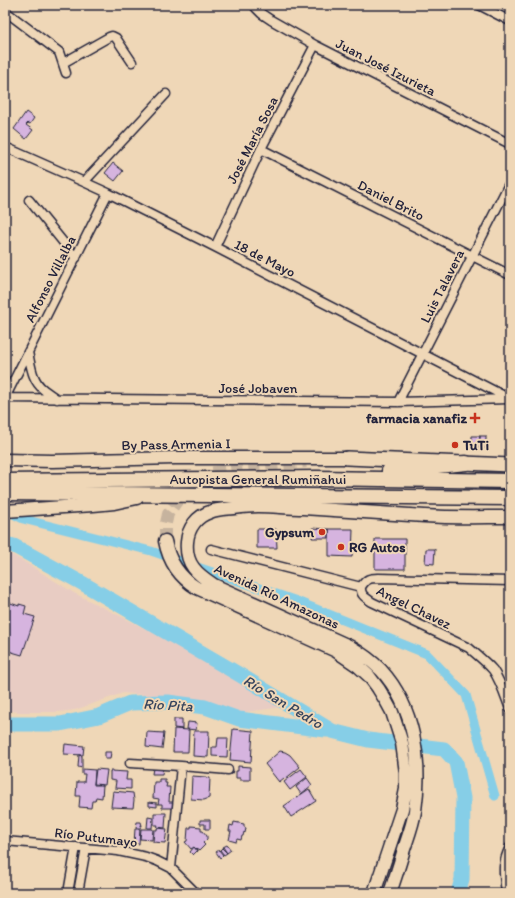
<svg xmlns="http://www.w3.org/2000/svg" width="515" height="898" viewBox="0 0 515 898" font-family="Itim,sans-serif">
  <rect width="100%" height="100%" fill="#efd7b7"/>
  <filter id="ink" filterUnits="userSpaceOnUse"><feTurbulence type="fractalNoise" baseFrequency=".025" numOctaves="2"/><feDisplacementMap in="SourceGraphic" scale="8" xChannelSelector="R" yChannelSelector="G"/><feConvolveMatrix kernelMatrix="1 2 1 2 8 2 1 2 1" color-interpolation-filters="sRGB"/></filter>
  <g filter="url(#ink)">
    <path fill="#e8ccc3" d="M5 551 23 561 74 593 142 627 203 658 282 700 284 707 237 713 201 700 123 693 75 710 59 712H18L5 710Z"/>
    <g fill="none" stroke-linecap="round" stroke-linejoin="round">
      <path stroke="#86cee7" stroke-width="9" d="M7 511 23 519 151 551 294 600 427 654 466 695 495 796"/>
      <path stroke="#86cee7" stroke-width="15" d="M5 544 14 546 82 583 240 675 332 731 368 740 444 749 456 762 463 798 462 879 458 893
        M5 724H60L99 716 130 703 168 702 205 707 239 719 326 730"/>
    </g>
    <path fill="#d6b4df" stroke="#22223b" d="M26 112 34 118 30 124 28 123 26 125 33 130 26 139 14 129Z
      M113 163 123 171 115 181 105 173Z
      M472 436H480L479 448H472Z
      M480 436H486V448H479Z
      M312 528 329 529V538H312Z
      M257 529H276L277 548H257Z
      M329 529H353L352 557 329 556Z
      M375 539H405V569H375Z
      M426 549H435L434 564 425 563Z
      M5 601 19 606V604L26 606 24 614 35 617 22 655 5 650Z
      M174 719H182V729L174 728Z
      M188 722 197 723 196 730 187 729Z
      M174 729 189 730 188 752H173Z
      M233 729 253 731 251 762 230 760Z
      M194 731H209L208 757 193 756Z
      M147 732 164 733 162 749 146 747Z
      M218 738H228L227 757 212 756V747H217Z
      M65 744 84 746 83 755 64 754Z
      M280 751 285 752 290 755 300 767 285 779 284 778 279 782 265 764Z
      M105 752H111L110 759H105Z
      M79 755 82 756V768L78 767Z
      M238 766 250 767V780H240V778H236V771H238Z
      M153 768H163L162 774H152Z
      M82 769 95 770 94 785H103L102 798 96 797 95 801H92L91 808 79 807 80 796H76L77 782H84L85 774H82Z
      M96 769 107 770 105 785 94 784Z
      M301 769 307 777 290 790 284 782Z
      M110 771 127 772 126 780H131V789L115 788 116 781 110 780Z
      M192 776 206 777 210 778 209 798 204 800 191 799Z
      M307 778 312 785 301 794 296 787Z
      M159 779H165V783H167L166 787H170L169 802H173V808H162V804H158L159 799 153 798 154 782H159Z
      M309 789 316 801 291 817 284 806Z
      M113 791 133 793 134 800 133 808 111 807Z
      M149 802 157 803V807L149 806Z
      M154 813H166L165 828 157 827 158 825H154Z
      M148 817 153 818 152 828H147Z
      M200 820H210V829H205V824H200Z
      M137 822H141L142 826 141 825V828H136Z
      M234 822 244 824V827L246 828 245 833 244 832 243 836H242L241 840 237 839 236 842 229 840 231 831H229L230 825 233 826Z
      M191 826 201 827V831H203L207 836V839L203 843 205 845 199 851 198 850H197L194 847 191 849 185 842 187 841 188 828H191Z
      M157 828 167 829 165 843 153 842 154 830H157Z
      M135 829H140L139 844 134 843Z
      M141 829H153L152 840 140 839Z
      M227 845 231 850 227 853 223 847Z
      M194 847 197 851 193 855 190 852Z
      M222 848 227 853 224 855 220 850Z
      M219 850 223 855 220 858 216 852Z"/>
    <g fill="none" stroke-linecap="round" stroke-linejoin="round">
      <path stroke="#c6b39e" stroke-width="12" stroke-dasharray="12 6" stroke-linecap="butt" d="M165 541V528L168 514 185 490 208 473 245 468 306 462"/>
      <g stroke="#22223b" stroke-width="11">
        <path id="minor" d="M254 5 256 8 262 14 271 20 315 45 510 144
          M479 5 510 21
          M5 11 59 52 66 73
          M63 63 109 37 112 36 116 38 132 62
          M5 147 84 182 108 193 215 247 510 399
          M261 149 510 275
          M84 182 166 94
          M29 200 76 258
          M215 247 261 149 315 45
          M28 352C31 366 32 381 44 390 48 393 53 396 57 399
          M5 398 398 402 509 399
          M5 398 108 193
          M398 402 510 182
          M211 549 361 587
          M361 587C360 595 366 598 372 602L469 648C477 655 486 662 493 670 501 682 505 696 510 709
          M361 587C366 579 369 578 378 578L510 581
          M130 763 181 766 171 868
          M181 766 228 770
          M5 841 118 851 146 857 157 861 171 868 196 893
          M68 893 76 847
          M78 893 86 848
          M506 893C504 874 501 865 510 847"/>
      </g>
      <g stroke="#22223b" stroke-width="15">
        <path id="secondary" d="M5 460 52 461 175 458H347
          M5 511 93 505 114 503 137 498
          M165 541C169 562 179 577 197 588L336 651 358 666 369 676 378 688 386 701 392 712 402 743 406 773V789L402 809 374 893
          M390 893C395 878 400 864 404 849 408 837 413 824 415 811 422 763 415 707 381 670 371 660 361 653 349 646L214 585C197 574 185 564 187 542 188 528 197 516 210 512 217 509 226 509 234 508 242 507 250 506 258 506 273 506 288 508 303 508 344 511 384 513 425 516 453 518 482 517 510 517"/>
      </g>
      <g stroke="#22223b" stroke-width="16">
        <path id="primary" d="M347 458 510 465"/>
      </g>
      <g stroke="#22223b" stroke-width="17">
        <path id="trunk" d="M389 471 466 463
          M5 481 317 478 510 481
          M5 493 510 498"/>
      </g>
      <use href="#minor" stroke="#efd7b7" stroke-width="8"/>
      <use href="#secondary" stroke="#efd7b7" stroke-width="12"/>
      <use href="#primary" stroke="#efd7b7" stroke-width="13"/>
      <use href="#trunk" stroke="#efd7b7" stroke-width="14"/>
    </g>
  </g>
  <g fill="#c8321e" stroke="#efd7b7" stroke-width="1.5">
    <path d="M473 412h4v4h4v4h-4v4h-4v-4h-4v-4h4z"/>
    <circle cx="455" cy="445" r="4"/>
    <circle cx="322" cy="532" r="4"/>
    <circle cx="341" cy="547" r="4"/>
  </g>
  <g text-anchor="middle" stroke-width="4" stroke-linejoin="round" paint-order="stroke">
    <g font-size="14" fill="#22223b" stroke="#efd7b7">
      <text transform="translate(386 67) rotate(27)" y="5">Juan José Izurieta</text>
      <text transform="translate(252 140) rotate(-63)" y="5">José María Sosa</text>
      <text transform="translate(391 200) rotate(27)" y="5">Daniel Brito</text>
      <text transform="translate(265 258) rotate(27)" y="5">18 de Mayo</text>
      <text transform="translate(50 279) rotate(-63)" y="5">Alfonso Villalba</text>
      <text transform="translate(442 286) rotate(-63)" y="5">Luis Talavera</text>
      <text x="258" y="393">José Jobaven</text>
      <text transform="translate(176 444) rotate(-1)" y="5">By Pass Armenia I</text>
      <text x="258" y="484">Autopista General Rumiñahui</text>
      <text transform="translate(277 596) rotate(25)" y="5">Avenida Río Amazonas</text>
      <text transform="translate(414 607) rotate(26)" y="5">Angel Chavez</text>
      <text transform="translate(96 837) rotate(7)" y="5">Río Putumayo</text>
    </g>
    <g font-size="14" font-weight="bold" fill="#22223b" stroke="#efd7b7" text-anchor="end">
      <text x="467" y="423">farmacia xanafiz</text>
      <text x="463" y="450" text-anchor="start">TuTi</text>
      <text x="314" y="537">Gypsum</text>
      <text x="349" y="552" text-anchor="start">RG Autos</text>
    </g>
    <g font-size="15" font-style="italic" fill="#36445d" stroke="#efd7b7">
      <text transform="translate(283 702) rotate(31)" y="5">Río San Pedro</text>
      <text transform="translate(168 705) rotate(3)" y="5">Río Pita</text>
    </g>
  </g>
  <rect width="515" height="898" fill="none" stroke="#efd7b7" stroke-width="20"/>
  <rect x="10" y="10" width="495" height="878" fill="none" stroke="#22223b" stroke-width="1.5" filter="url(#ink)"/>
</svg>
